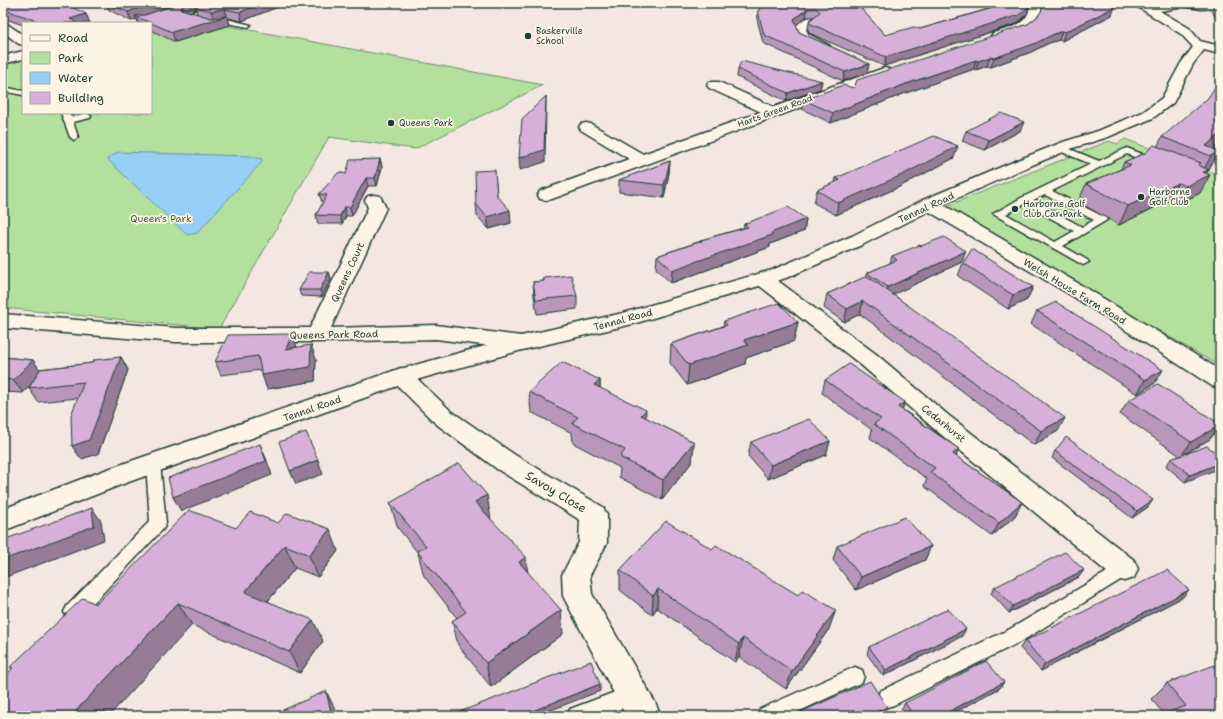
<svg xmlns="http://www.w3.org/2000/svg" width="1223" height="719" viewBox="0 0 1223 719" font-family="'Shantell Sans',sans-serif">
  <rect width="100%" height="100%" fill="#f4e7e2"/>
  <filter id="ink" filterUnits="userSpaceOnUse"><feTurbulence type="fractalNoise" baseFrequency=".025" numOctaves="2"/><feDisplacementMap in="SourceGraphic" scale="8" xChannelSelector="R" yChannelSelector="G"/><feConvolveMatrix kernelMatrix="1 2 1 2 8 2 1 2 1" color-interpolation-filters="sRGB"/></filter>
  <g filter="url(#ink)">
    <path fill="#b4e09e" stroke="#6a8e69" d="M170 15 543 85 415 149 329 137 219 329 3 308V63L23 58V113H151V23Z
      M1125 139 1220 175V366L944 207 1109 141 1117 144Z"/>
    <path fill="#95cff5" stroke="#6695a8" d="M118 152 249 156 262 159V162L197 233 187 235 107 159Z"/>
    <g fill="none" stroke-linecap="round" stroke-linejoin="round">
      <g stroke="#1f3d34" stroke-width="3">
        <path id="service" d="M193 3H204L215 7 193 16 214 21 227 19 251 25 248 27 227 23 214 25 186 18 185 17 188 14 205 7Z
          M3 87 23 91V95L3 91Z
          M61 113H69L71 117 87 113 91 116 90 118 73 122 78 137 74 140 70 137Z
          M1060 145 1099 161 1127 148 1157 160 1159 162 1154 165 1127 154 1052 191 1106 218 1107 220 1063 246 1087 260 1089 262 1083 265 993 214 1021 198 1091 164 1057 150 1055 148ZM1045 195 1094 220 1082 227 1033 200ZM1025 204 1074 231 1055 242 1006 214Z
          M153 458 158 460 160 464 166 523 164 528 79 618 73 620 67 618 64 612 67 606 150 521 146 464 148 460Z
          M1124 562 1130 564 1132 569 1130 574 1022 641 894 705 887 707 880 705 877 698 880 691 1010 629Z
          M855 667 862 670 864 676 862 682 789 716H757L760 709Z
          M631 686 638 688 641 695 638 702 602 716H567L570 709Z"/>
      </g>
      <g stroke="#1f3d34" stroke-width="3">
        <path id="minor" d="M1030 3H1042C1042 22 1028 30 1011 35 1005 37 999 40 993 39L991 36 993 33C1010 28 1030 25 1030 3Z
          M1175 3H1220V8L1201 9 1177 5Z
          M811 17 815 18 817 20 806 29 808 34 829 45 831 48 829 51H821L798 39 794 28C798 23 805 18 811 17Z
          M3 23 7 24 23 35V45L19 44 3 32Z
          M884 68 889 69 891 72 889 75 552 199 546 200 540 199 538 195 540 191 629 159 581 130 579 127 581 124 586 123 591 124 643 154 761 112 709 88 707 85 709 82H719L774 107Z
          M374 195 380 196 386 208 331 328 436 325 521 336 529 338 532 343 529 348 521 350 436 339 317 342H176L3 328V314L176 328H310L368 208 365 200 368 196Z
          M929 199 935 200 1088 289 1220 370V388L1212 386 1074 297 923 208 920 204 923 200Z
          M763 273 770 275 876 354 948 415 1134 560 1138 569 1134 578 1124 581 1114 578 932 427 860 364 756 283 753 279 756 275Z
          M401 368 409 371 451 411 515 455 603 507 607 515V543L590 575 592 594 656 704 660 716H626L563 596 562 575 579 542 580 520 497 469 435 423 393 381 390 376 393 371Z"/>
      </g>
      <g stroke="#1f3d34" stroke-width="3">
        <path id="tertiary" d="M1171 3H1183L1179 8 1160 11 1189 28 1200 41 1220 46V54L1204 50 1193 64 1173 103 1153 118 1108 137 1073 148 1025 168 935 208 864 244 786 278 633 324 522 350 409 382 123 484 3 531V509L105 470 393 371 521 336 623 313 772 270 852 236 923 200 1013 162 1063 142 1098 131 1143 112 1162 98 1181 63 1193 47 1181 34 1138 7C1143 2 1163 4 1171 3Z"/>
      </g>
      <g stroke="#1f3d34" stroke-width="3">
        <path id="primary" d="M23 51V59L3 64V56Z"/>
      </g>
      <use href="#service" fill="#fcf5e5" fill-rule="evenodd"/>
      <use href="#minor" fill="#fcf5e5" fill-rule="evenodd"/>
      <use href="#tertiary" fill="#fcf5e5" fill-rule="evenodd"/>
      <use href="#primary" fill="#fcf5e5" fill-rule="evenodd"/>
    </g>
    <path fill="#b897ba" stroke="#1f3d34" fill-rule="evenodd" d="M3 3 44 4 86 14 90 23H23V25L3 18Z
      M106 3H179L148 14 199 3 200 5 288 3 242 21 228 18 230 25 175 42 151 30V23H138L137 19 131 21 109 10ZM196 9 197 14 190 12Z
      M372 3H393L386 6Z
      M607 3H642L633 8Z
      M763 3H856L885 35 920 29 1005 4 994 3H1030L1027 14 1016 24 884 66 809 33 808 29 809 21 814 17H806L796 25 799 32 869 64 867 73 843 81 763 43 757 19 758 11 763 5Z
      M1043 3H1106L1112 15 1062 41 1059 40 1049 43 1031 52 991 67 987 66 976 70 974 69 903 94 831 123 802 109 804 100 854 88 1028 24 1039 15 1042 11Z
      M1215 3H1220V22H1217L1212 10Z
      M738 69 822 81 820 89 786 101 737 77Z
      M966 131H1020L985 150 962 141Z
      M1162 137 1214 149 1219 151 1206 174 1200 193 1176 205 1168 201 1119 225 1078 202 1086 184 1121 169 1124 162 1145 153 1157 147Z
      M954 158 899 187 836 215 814 203 817 190 835 183 836 178Z
      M380 159 382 167 377 186H368L352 216H346L342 224H318L316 215 323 203 322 202 319 194Z
      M670 161 669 173 664 198 619 192V180Z
      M496 182 497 196 511 223 489 229 477 216 476 204Z
      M806 219 804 231 770 244V247L671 283 656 269 657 256 701 241V240L743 228 744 224Z
      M921 246 962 262 893 294 1058 431 1034 445 860 314 844 322 824 308 827 294 866 277 867 273 890 263 892 256Z
      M963 263 1033 287 1027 300 1008 309 958 276Z
      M329 272 331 279 322 297 301 296 299 290Z
      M544 278 577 296V309L537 314 534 296 533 282 544 281Z
      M1037 311 1155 383 1137 394 1031 324Z
      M724 321 798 322 794 341 746 358 745 364 687 385 670 363 671 344 723 326Z
      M297 348 316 359 315 381 267 389 261 370 221 375 215 362Z
      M3 357 33 360 39 369 92 363 121 357 128 370 98 454 81 459 78 398 38 402 29 388 30 386 23 393 3 392Z
      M600 380V388L646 418 694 442 692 462 662 500 619 477 620 468 573 443 572 433 531 412 529 392Z
      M825 380 905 402 902 409 959 449 956 456 1022 502 1015 516 992 536 924 486 927 479 870 438 872 430 822 393Z
      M1129 400 1220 424V426L1210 439 1185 454 1220 456 1185 482 1166 466 1171 459 1180 456 1120 414Z
      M830 441 826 455 768 479 748 456 751 442Z
      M1055 451 1148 507 1132 518 1052 458Z
      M390 503 491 520 527 571 563 634 491 687 458 645 452 621 457 618 424 576 418 553 398 528Z
      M236 528 338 551 318 577 295 568 268 601 323 641 300 673 192 625 13 669 10 667 96 604Z
      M837 546H931L925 560 856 590 833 560Z
      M620 570 829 629 786 689 739 657 735 662 657 608 652 615 620 590Z
      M1079 577 1009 613 991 593 995 587Z
      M1183 597 1041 671 1020 648 1025 641Z
      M962 636 883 676 867 654 869 647Z
      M1167 683 1220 716 1164 714 1151 699Z
      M1000 688 948 716H906L901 709 905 703Z"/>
    <path fill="#967b97" stroke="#1f3d34" d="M152 3H179L140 18 135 16 137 19 131 21 128 12Z
      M187 3H199L201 7H195L196 9 187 13 181 9 184 4Z
      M264 3H288L242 21 240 12Z
      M385 3H393L386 6Z
      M633 3H642L633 8Z
      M1029 6 1027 14 1016 24 884 66 886 57Z
      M1115 7 1112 15 1062 41 1065 32Z
      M225 9 230 25 175 42 172 32 214 19 211 11Z
      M807 9 806 17 793 28 794 19Z
      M86 14 90 23H71L70 19Z
      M1062 31 1059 40 1049 43 1031 52 991 67 994 58Z
      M990 57 987 66 976 70 978 61Z
      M976 60 974 69 903 94 831 123 833 113 906 84Z
      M869 64 867 73 843 81 845 72Z
      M822 81 820 89 786 101 788 93Z
      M546 96V107L545 162 520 170 519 158Z
      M1024 122 1020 131 985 150 989 140Z
      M1220 134V144L1208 154 1206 146Z
      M958 146 954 158 899 187 836 215 838 203Z
      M1219 151 1204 178 1210 175 1200 193 1176 205 1186 186 1201 175 1211 156Z
      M380 159 382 167 377 186 375 178Z
      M670 161 669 173 664 198V185Z
      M366 178 368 186 352 216 350 207Z
      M1178 183 1168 201 1119 225 1128 206Z
      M344 207 346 216 342 224 340 216Z
      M510 210 511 223 489 229 487 217Z
      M806 219 804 231 770 244V247L671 283 672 270Z
      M966 251 962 262 884 299 888 287Z
      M329 272 331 279 322 297 320 290Z
      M1033 287 1027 300 1008 309 1013 295Z
      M863 301 860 314 844 322 847 309Z
      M798 322 794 341 746 358 745 364 687 385 689 365 744 340Z
      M292 334 297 347 286 349Z
      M311 345 316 359 315 381 267 389 262 375Z
      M121 357 128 370 98 454 81 459 72 446Z
      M33 360 42 373 23 393 13 380Z
      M1163 370 1155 383 1137 394 1145 380Z
      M600 380V399L594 385Z
      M905 402 900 416 898 407Z
      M646 410 645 430 641 415Z
      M1065 418 1058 431 1034 445 1041 431Z
      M1220 425 1210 439 1181 456 1191 442Z
      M830 441 826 455 768 479 771 465Z
      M694 442 692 462 662 500 663 480Z
      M260 444 266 458 272 475 181 511 173 497Z
      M959 449 953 463V454Z
      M318 460 323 474 296 484 290 471Z
      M1220 463V468L1185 482 1190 475Z
      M487 495 491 520 475 502Z
      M1153 500 1148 507 1132 518 1137 511Z
      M1022 502 1015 516 992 536 999 523Z
      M92 508 101 521 104 540 3 578V560Z
      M330 529 338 551 318 577 309 555Z
      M285 545 295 568 257 614 245 592Z
      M931 546 925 560 856 590 861 577Z
      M526 557 529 582 519 562Z
      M1084 570 1079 577 1009 613 1013 606Z
      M658 589 657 608 652 615 653 596Z
      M1189 590 1183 597 1041 671 1045 664Z
      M178 603 192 625 109 716H71Z
      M561 610 563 634 491 687 486 663Z
      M836 610 829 629 786 689 792 671Z
      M313 620 323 641 300 673 289 652Z
      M966 629 962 636 883 676 886 670Z
      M743 638 739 657 735 662 739 644Z
      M1004 682 1000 688 948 716H941Z
      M600 684V691L536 716H520Z
      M326 691 335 709 337 716H332Z
      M887 707 884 713 877 716H867Z"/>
    <path fill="#d6b0d8" stroke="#1f3d34" d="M3 3H41L44 4 50 3H64L86 14 70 19 77 23H43L3 9Z
      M108 3H152L128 12Z
      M181 3H187L184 4 181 9 211 18 227 16 172 32 135 16 145 15Z
      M204 3H264L240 12 225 9 211 11 195 7Z
      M763 3H856L885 35 914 27 920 29 1010 3H1030L1029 6 1019 15 886 57 811 24 809 21 820 12 816 8 807 9 794 19 799 32 869 64 845 72 764 35 758 11 763 5Z
      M1044 3H1106L1115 7 1065 32 1062 31 1052 35 1034 44 994 58 990 57 978 61 976 60 906 84 833 113 804 100 843 85 854 88 857 80 1028 24 1039 15 1043 8Z
      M1217 3H1220V11Z
      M741 61 822 81 788 93 738 69Z
      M1220 79V134L1206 146 1219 151 1211 156 1162 137 1208 98Z
      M546 96 544 150 519 158 522 119Z
      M1001 113 1024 122 989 140 966 131Z
      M934 136 958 146 902 175 838 203 817 190 840 180 836 178Z
      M1154 145 1201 163 1198 165 1209 170 1203 172 1210 175 1186 186 1178 183 1128 206 1086 184 1131 165 1124 162 1145 153Z
      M380 159 375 178H366L350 207H344L340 216 316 215 327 195 319 194 339 172 346 174 350 160Z
      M670 161 664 185 619 180Z
      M495 170 497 196 510 210 487 217 476 204 475 171Z
      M788 207 806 219 771 233 772 235 672 270 657 256 702 241 701 240 748 227 744 224Z
      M944 237 966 251 888 287 867 273 897 260 892 256 920 245 921 246Z
      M972 249 1033 287 1013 295 963 263Z
      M309 272H329L320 290H299Z
      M571 275 577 296 536 300 533 282 544 281V278Z
      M867 276 1065 418 1041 431 863 301 847 309 827 294Z
      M1056 302 1163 370 1145 380 1037 311Z
      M779 303 798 322 744 340 748 345 689 365 671 344 727 325 724 321Z
      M292 334 286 349 311 345 310 367 262 375 258 356 215 362 228 335Z
      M3 357 33 360 13 380 3 379Z
      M121 357 89 440 72 446 71 415 84 382 29 388 40 369 92 363 94 360Z
      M562 362 600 380 594 385 646 410 641 415 694 442 663 480 620 457 625 450 572 423 578 417 529 392Z
      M849 364 905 402 898 407 959 449 953 454 1022 502 999 523 930 472 935 468 874 424 881 419 825 380Z
      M1158 384 1220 424V425L1191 442 1129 400Z
      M809 419 830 441 771 465 751 442Z
      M306 432 318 460 290 471 279 442Z
      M1066 437 1153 500 1137 511 1055 451Z
      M260 444 266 461 173 497 168 478Z
      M1207 446 1220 456V463L1190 475 1171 459Z
      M459 463 487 495 475 502 526 557 519 562 561 610 486 663 452 621 466 612 417 551 426 546 390 503Z
      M92 508 94 526 3 560V540Z
      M189 510 236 528 250 512 278 523 287 513 330 529 309 555 285 545 245 592 313 620 289 652 178 603 71 716H3V678L13 668 10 667 83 598 96 604Z
      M905 517 931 546 861 577 837 546Z
      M666 521 712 549 716 545 798 595 802 590 836 610 792 671 743 638 739 644 658 589 653 596 620 570Z
      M1065 552 1084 570 1013 606 995 587Z
      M1167 570 1189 590 1045 664 1025 641Z
      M948 609 966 629 886 670 869 647Z
      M591 661 600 684 520 716H449Z
      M986 661 1004 682 941 716H914L905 703Z
      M1220 663V714L1215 716H1158L1186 706 1167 683Z
      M870 681 887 707 867 716H792Z
      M326 691 332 716H276V713Z"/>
  </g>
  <g fill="#1f3d34" stroke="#fcf5e5" stroke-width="1.5">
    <circle cx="528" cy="36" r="4"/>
    <circle cx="391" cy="123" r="4"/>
    <circle cx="1141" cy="197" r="4"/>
    <circle cx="1015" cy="209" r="4"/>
  </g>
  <g text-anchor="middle" stroke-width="3.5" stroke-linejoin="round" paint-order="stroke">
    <g font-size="9" fill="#1f3d34" stroke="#fcf5e5" text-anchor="start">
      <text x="536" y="34">Baskerville<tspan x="536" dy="10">School</tspan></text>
      <text x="399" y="126">Queens Park</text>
      <text x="1149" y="195">Harborne<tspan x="1149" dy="10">Golf Club</tspan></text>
      <text x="1023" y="207">Harborne Golf<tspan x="1023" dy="10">Club Car Park</tspan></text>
    </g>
    <g font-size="9" fill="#1f3d34" stroke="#fcf5e5">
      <text transform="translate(775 111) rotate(-20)" y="3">Harts Green Road</text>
    </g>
    <g font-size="10" fill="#1f3d34" stroke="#fcf5e5">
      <text transform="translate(926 207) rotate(-25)" y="4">Tennal Road</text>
      <text transform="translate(347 272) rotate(-65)" y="4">Queens Court</text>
      <text transform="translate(1075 291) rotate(31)" y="4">Welsh House Farm Road</text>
      <text transform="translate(623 319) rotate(-15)" y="4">Tennal Road</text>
      <text transform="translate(334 334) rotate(-1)" y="4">Queens Park Road</text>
      <text transform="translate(312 408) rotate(-19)" y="4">Tennal Road</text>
      <text transform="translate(944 423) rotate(39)" y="4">Cedarhurst</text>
    </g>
    <g font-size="10" fill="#3d5e49" stroke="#fcf5e5">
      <text x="161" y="222">Queen's Park</text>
    </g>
    <g font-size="12" fill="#1f3d34" stroke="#fcf5e5">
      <text transform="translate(556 492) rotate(31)" y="4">Savoy Close</text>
    </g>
  </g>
  <rect width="1223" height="719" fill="none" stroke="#fcf5e5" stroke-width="16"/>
  <rect x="8" y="8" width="1207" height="703" fill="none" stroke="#1f3d34" stroke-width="1.5" filter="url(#ink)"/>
  <rect x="22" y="22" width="130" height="92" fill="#fcf5e5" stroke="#a4ab9e"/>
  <rect x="30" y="35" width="20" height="6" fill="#fcf5e5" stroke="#a4ab9e"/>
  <text x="58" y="42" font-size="12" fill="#1f3d34">Road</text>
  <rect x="30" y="52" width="20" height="12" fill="#b4e09e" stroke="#a4ab9e"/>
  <text x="58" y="62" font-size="12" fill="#1f3d34">Park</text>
  <rect x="30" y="72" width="20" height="12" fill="#95cff5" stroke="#a4ab9e"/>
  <text x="58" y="82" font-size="12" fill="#1f3d34">Water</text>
  <rect x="30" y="92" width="20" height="12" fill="#d6b0d8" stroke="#a4ab9e"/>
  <text x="58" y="102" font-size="12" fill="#1f3d34">Building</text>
</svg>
